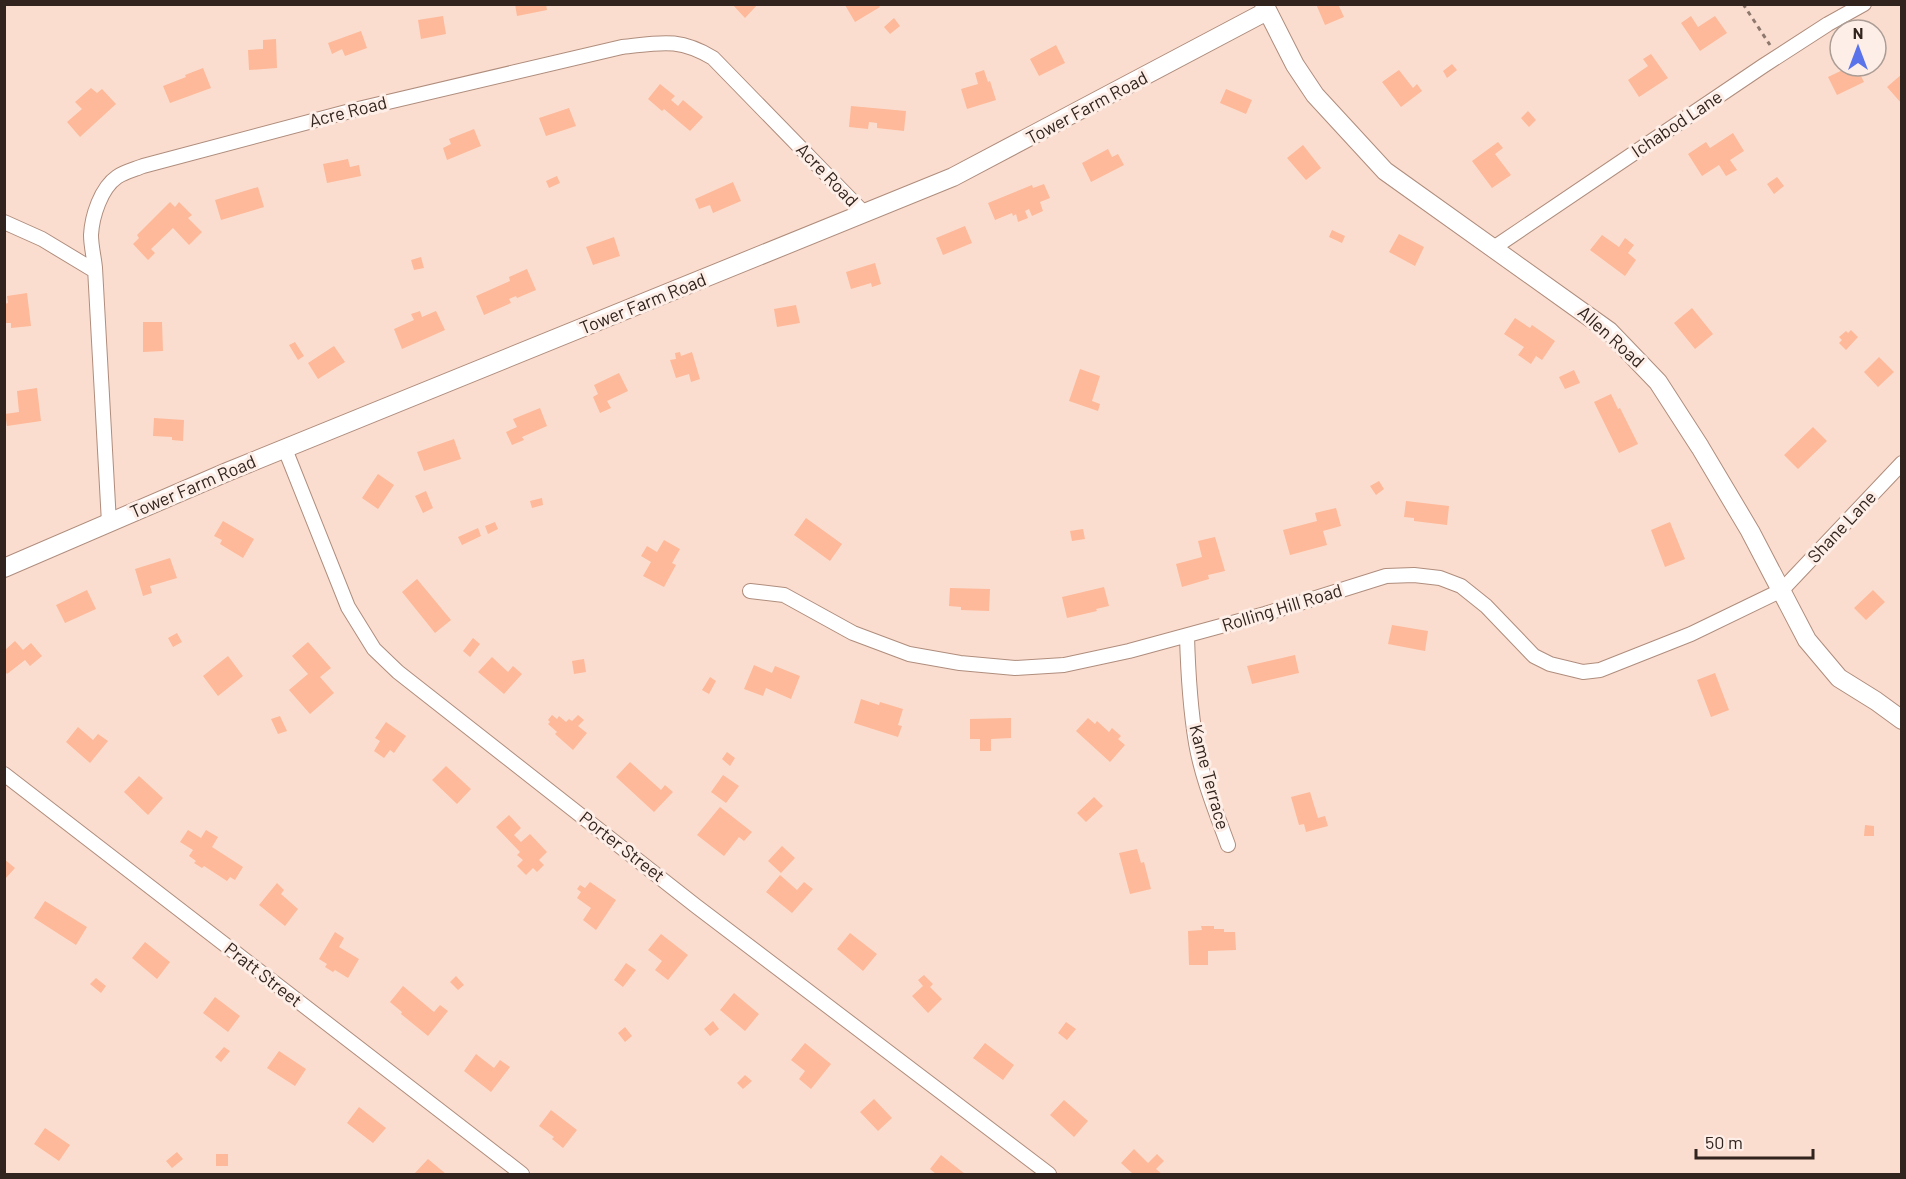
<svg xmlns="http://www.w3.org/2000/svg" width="1906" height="1179" viewBox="0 0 1906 1179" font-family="Barlow,sans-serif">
  <rect width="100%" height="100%" fill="#fbddcf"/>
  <path fill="#fdb999" d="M515 4H546L547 10 517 16Z
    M732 4H758L745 18Z
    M846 4H878L880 7 855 22 845 5Z
    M1316 4H1338L1344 17 1325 25Z
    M443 16 446 34 421 39 418 20Z
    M1691 16 1698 27 1715 16 1727 33 1700 51 1681 23Z
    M894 18 900 26 890 34 884 27Z
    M361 31 367 48 345 56 342 49 332 54 328 43Z
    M276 39 277 68 249 70 248 50 263 49V40Z
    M1056 45 1065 63 1039 76 1030 59Z
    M1651 54 1668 78 1639 97 1628 80 1648 66 1643 59Z
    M1452 64 1457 70 1447 78 1443 71Z
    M1851 66H1856L1864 82 1837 95 1828 77Z
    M203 68 211 88 170 103 163 86 186 77 185 75Z
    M984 70 988 82 990 81 996 100 967 109 961 89 978 84 975 73Z
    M1399 70 1413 88 1417 84 1422 91 1401 107 1382 82Z
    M1902 74V104L1887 87Z
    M660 84 675 96 671 100 678 106 683 100 703 117 690 131 664 109 662 111 648 99Z
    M91 88 97 93 102 89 116 104 80 137 67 122 82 109 75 102Z
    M1226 89 1252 100 1246 114 1220 103Z
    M851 106 906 111 904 131 877 128V123L869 122 868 129 849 127Z
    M569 108 576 126 546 136 539 118Z
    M1528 111 1536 120 1529 127 1521 118Z
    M474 129 481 146 447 160 443 148 451 144 449 139Z
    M1733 133 1744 151 1730 160 1737 170 1726 176 1719 165 1702 176 1688 154 1706 142 1710 148Z
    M1498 142 1503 148 1495 154 1511 175 1492 188 1472 161Z
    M1303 145 1321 168 1306 180 1287 158Z
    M1108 149 1112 157 1118 154 1124 165 1091 182 1082 163Z
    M348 159 350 167 359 165 361 176 327 183 323 164Z
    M557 176 560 183 549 188 546 181Z
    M1777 177 1784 186 1774 194 1767 184Z
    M733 182 741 201 713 213 710 205 699 209 695 199Z
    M1044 184 1050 198 1040 202 1043 211 1032 216 1029 209 1025 211 1028 218 1018 222 1016 214 1013 216 1012 213 995 220 988 203 1032 185 1033 188Z
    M258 187 264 207 221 220 215 200Z
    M170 202 175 207 179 202 192 215 188 218 202 232 189 245 173 228 151 249 155 253 148 260 133 244 139 238 137 235Z
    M965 226 972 243 943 255 936 238Z
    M1332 230 1345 236 1342 243 1329 237Z
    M1399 234 1424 247 1415 266 1389 252Z
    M1602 235 1619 247 1625 238 1634 245 1628 253 1636 260 1625 276 1590 250Z
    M614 237 620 256 593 265 586 247Z
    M421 257 424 268 414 270 411 260Z
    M875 263 881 284 872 287 871 283 851 289 846 272Z
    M527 269 536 290 517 298 516 296 509 299 511 303 484 315 476 296 510 281 509 277Z
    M27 293 31 326 11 328V323H4V304L8 303 7 296Z
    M796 305 800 323 777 327 774 309Z
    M1692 308 1713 334 1695 349 1674 323Z
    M420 311 422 317 436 311 445 330 402 349 394 329 414 320 411 314Z
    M1515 318 1530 328 1532 325 1555 341 1542 360 1536 356 1531 364 1518 355 1524 347 1504 334Z
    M143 322H162L163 351 143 352Z
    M1851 330 1858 337 1846 350 1839 343 1842 340 1839 337 1846 331 1848 333Z
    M295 342 304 356 298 360 289 345Z
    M334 346 345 362 318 379 308 363Z
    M680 352 681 356 692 352 700 379 691 382 689 374 676 378 670 360 676 359 675 353Z
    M1879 357 1894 372 1878 387 1864 372Z
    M1080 369 1100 376 1092 401 1100 404 1098 411 1069 401Z
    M1574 370 1580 383 1565 389 1559 377Z
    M619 373 628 391 607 401 611 408 600 413 593 397 598 394 594 385Z
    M37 388 41 421 7 426 5 414 19 412 17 391Z
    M1611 394 1618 409 1620 408 1638 444 1619 453 1594 402Z
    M540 408 547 426 522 437 524 440 512 445 506 432 517 427 513 419Z
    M154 418 184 420 183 441 172 440V437L153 436Z
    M1813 427 1827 441 1798 469 1784 455Z
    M454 439 461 459 424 471 417 452Z
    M378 474 394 485 378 509 362 498Z
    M1379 481 1384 489 1376 495 1370 486Z
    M426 491 433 508 423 513 415 496Z
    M542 498 543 505 532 508 530 501Z
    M1406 501 1449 506 1447 525 1414 521V518L1404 517Z
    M1336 508 1341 526 1323 531 1327 545 1290 555 1283 530 1317 521 1315 513Z
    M806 518 842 544 830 561 794 535Z
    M223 521 254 539 243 558 220 544 222 540 214 536Z
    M495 522 498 529 488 534 485 526Z
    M1670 522 1685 559 1665 567 1651 530Z
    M478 528 481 536 462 545 458 537Z
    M1083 529 1085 539 1072 541 1070 531Z
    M1215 537 1225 571 1208 575 1209 579 1182 587 1176 564 1202 557 1198 541Z
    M664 540 680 549 672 563 676 565 664 587 643 576 651 562 641 556 647 546 657 552Z
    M170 558 177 578 150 586 152 593 143 596 135 569Z
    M417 579 451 620 435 633 402 592Z
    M1104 587 1109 606 1096 609 1097 611 1067 618 1062 597Z
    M950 588 990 589 989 611 961 610V607L949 606Z
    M87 590 96 609 65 623 56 605Z
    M1873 590 1885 602 1866 620 1854 608Z
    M1392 625 1428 631 1425 651 1388 644Z
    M177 633 182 642 173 647 168 638Z
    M473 638 480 644 470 657 463 651Z
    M15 641 23 650 31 643 42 656 30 666 25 660 7 674 5 671V650Z
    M308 642 331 668 320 677 334 693 310 714 289 690 308 674 292 656Z
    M1295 655 1299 673 1252 684 1247 666Z
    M228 656 243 676 218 696 203 676Z
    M492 657 508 672 513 666 522 674 504 694 478 672Z
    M584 659 586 672 574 674 572 661Z
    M754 665 772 673 775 666 800 676 791 699 766 688 763 696 744 689Z
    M1715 673 1729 710 1711 717 1697 680Z
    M710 677 716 681 709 694 702 690Z
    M861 699 879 705 880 702 903 709 898 725 902 726 898 737 854 723Z
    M552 715 557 719 559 716 566 722 569 719 572 721 578 715 584 720 578 726 587 733 573 750 555 734 557 732 548 724 550 722 548 720Z
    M280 716 287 731 278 734 271 719Z
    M1011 718V738L991 739V751H980V739H970V719Z
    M1088 718 1095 724 1097 721 1109 732 1112 728 1121 736 1118 739 1125 745 1110 762 1076 731Z
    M386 722 406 736 394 753 390 750 384 758 374 751 380 741 375 738Z
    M78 727 93 740 98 734 108 741 90 763 66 742Z
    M727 752 735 758 730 766 722 759Z
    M630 762 661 790 665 785 673 792 654 812 616 777Z
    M446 766 471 789 457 804 432 780Z
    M723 775 739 786 726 803 711 792Z
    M139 776 163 798 148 815 124 792Z
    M1310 792 1318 818 1325 816 1328 826 1306 832 1304 824 1299 825 1291 797Z
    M1094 797 1103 806 1086 822 1077 813Z
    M720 807 752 832 744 841 739 837 724 856 697 835Z
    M509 815 521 828 514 835 521 842 530 834 547 852 539 860 544 865 537 872 533 868 526 875 517 866 523 860 517 855 520 852 496 827Z
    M1865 825 1874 826V836H1864Z
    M188 830 201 838 206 830 218 837 212 847 243 867 235 880 230 877 227 881 204 866 202 868 194 863 196 861 189 856 193 850 180 842Z
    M782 846 795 858 781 873 768 861Z
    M1137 849 1141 863 1144 862 1151 889 1130 894 1119 853Z
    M4 859 15 868 4 880Z
    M780 875 797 890 804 882 813 889 792 913 766 892Z
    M590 882 616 900 596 930 583 920 591 908 577 898 581 892 577 889 580 885 585 888Z
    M277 883 284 890 281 894 298 909 285 926 259 905Z
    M45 901 87 927 76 945 34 918Z
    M1201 926H1214V929H1224V932H1235L1236 950 1208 951V965H1189L1188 931 1202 930Z
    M335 932 344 938 339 947 359 959 348 978 335 970 333 972 325 967 327 964 319 959Z
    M850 933 877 954 863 971 837 949Z
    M661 934 688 955 668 980 655 970 662 961 648 950Z
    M145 942 170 962 157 979 132 958Z
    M626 963 636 970 623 987 614 980Z
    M924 975 933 984 930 987 942 999 928 1013 912 996 923 986 918 980Z
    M456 976 464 985 458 990 450 982Z
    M96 978 106 986 101 993 90 984Z
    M403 986 434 1012 440 1005 448 1011 428 1036 401 1014 402 1012 390 1002Z
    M734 993 759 1014 745 1031 720 1010Z
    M215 997 240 1016 228 1032 203 1013Z
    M713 1021 719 1029 710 1036 704 1029Z
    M1066 1022 1076 1029 1067 1040 1058 1033Z
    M625 1027 632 1036 625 1042 618 1033Z
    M805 1043 831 1064 811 1089 799 1079 805 1071 791 1060Z
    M985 1043 1014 1065 1003 1080 973 1058Z
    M224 1047 230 1051 221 1062 215 1057Z
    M279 1051 306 1069 295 1086 267 1068Z
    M476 1054 494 1068 500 1060 510 1067 491 1092 464 1071Z
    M745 1075 752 1081 743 1089 737 1083Z
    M874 1099 892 1118 878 1131 860 1112Z
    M1064 1100 1088 1121 1074 1137 1050 1115Z
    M359 1107 386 1128 373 1143 347 1123Z
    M551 1110 577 1130 563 1148 552 1139 554 1137 539 1126Z
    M45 1128 70 1145 59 1161 34 1144Z
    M1134 1149 1148 1163 1157 1154 1164 1161 1156 1169 1162 1174H1133L1121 1163Z
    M177 1152 183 1159 172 1168 166 1161Z
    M216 1154H228V1166H216Z
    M941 1155 965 1174H936L930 1169Z
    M428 1159 446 1174H414Z"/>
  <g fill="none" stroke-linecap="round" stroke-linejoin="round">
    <g stroke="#af8d7d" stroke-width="16">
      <path id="street" d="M4 222 42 239 95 271
        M1492 249 1763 66 1828 24 1864 4
        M285 449 348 607 374 649 398 672 696 906 1049 1174
        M109 523 95 268C94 257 91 246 91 235 92 216 101 188 117 177 124 172 136 169 143 166L354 110 622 47C660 43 678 37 713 58L864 213
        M750 591 784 595 853 633 909 654 960 663 1015 668 1064 665 1129 651 1265 614 1386 576 1414 575 1440 578 1461 586 1486 606 1534 656 1550 664 1583 672 1600 670 1691 634 1782 590 1902 463
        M1187 636C1188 672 1190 707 1196 743 1202 778 1216 812 1228 845
        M4 774 522 1174"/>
    </g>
    <g stroke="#af8d7d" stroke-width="20">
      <path id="secondary" d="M1264 4 1295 65 1315 95 1385 171 1609 331 1658 382 1700 447 1750 531 1807 640 1839 678 1876 701 1902 720
        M4 568 227 472 953 177 1267 11"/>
    </g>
    <path stroke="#8d786e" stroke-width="3" stroke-dasharray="4.5 4.5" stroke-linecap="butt" d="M1743 4 1770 45"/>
    <use href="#street" stroke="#fff" stroke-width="14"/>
    <use href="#secondary" stroke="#fff" stroke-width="18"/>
  </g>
  <g text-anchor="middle" stroke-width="6" stroke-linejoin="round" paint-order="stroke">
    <g font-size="18" fill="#31231d" stroke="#fdeee7">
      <text transform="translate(1087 108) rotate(-28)" y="6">Tower Farm Road</text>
      <text transform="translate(348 112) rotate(-14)" y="6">Acre Road</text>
      <text transform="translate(1677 124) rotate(-34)" y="6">Ichabod Lane</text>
      <text transform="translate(827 175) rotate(46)" y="6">Acre Road</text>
      <text transform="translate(643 304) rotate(-22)" y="6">Tower Farm Road</text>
      <text transform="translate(1611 337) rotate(42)" y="6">Allen Road</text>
      <text transform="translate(193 487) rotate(-23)" y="6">Tower Farm Road</text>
      <text transform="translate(1842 527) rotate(-47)" y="6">Shane Lane</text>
      <text transform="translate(1282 608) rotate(-17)" y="6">Rolling Hill Road</text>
      <text transform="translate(1209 777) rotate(75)" y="6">Kame Terrace</text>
      <text transform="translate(622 847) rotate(38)" y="6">Porter Street</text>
      <text transform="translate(263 975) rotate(38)" y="6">Pratt Street</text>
    </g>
  </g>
  <rect width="1906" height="1179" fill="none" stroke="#31231d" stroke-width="12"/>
  <g transform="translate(1858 48)"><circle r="28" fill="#fdeee7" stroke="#ab9d96" stroke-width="1.5"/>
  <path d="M0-4.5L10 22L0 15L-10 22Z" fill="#5a73ea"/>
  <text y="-9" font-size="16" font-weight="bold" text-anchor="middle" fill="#31231d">N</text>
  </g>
  <path d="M1696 1149v9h117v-9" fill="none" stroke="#31231d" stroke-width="3"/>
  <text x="1705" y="1149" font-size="18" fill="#31231d" stroke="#fdeee7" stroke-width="4.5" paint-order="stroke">50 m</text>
</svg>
